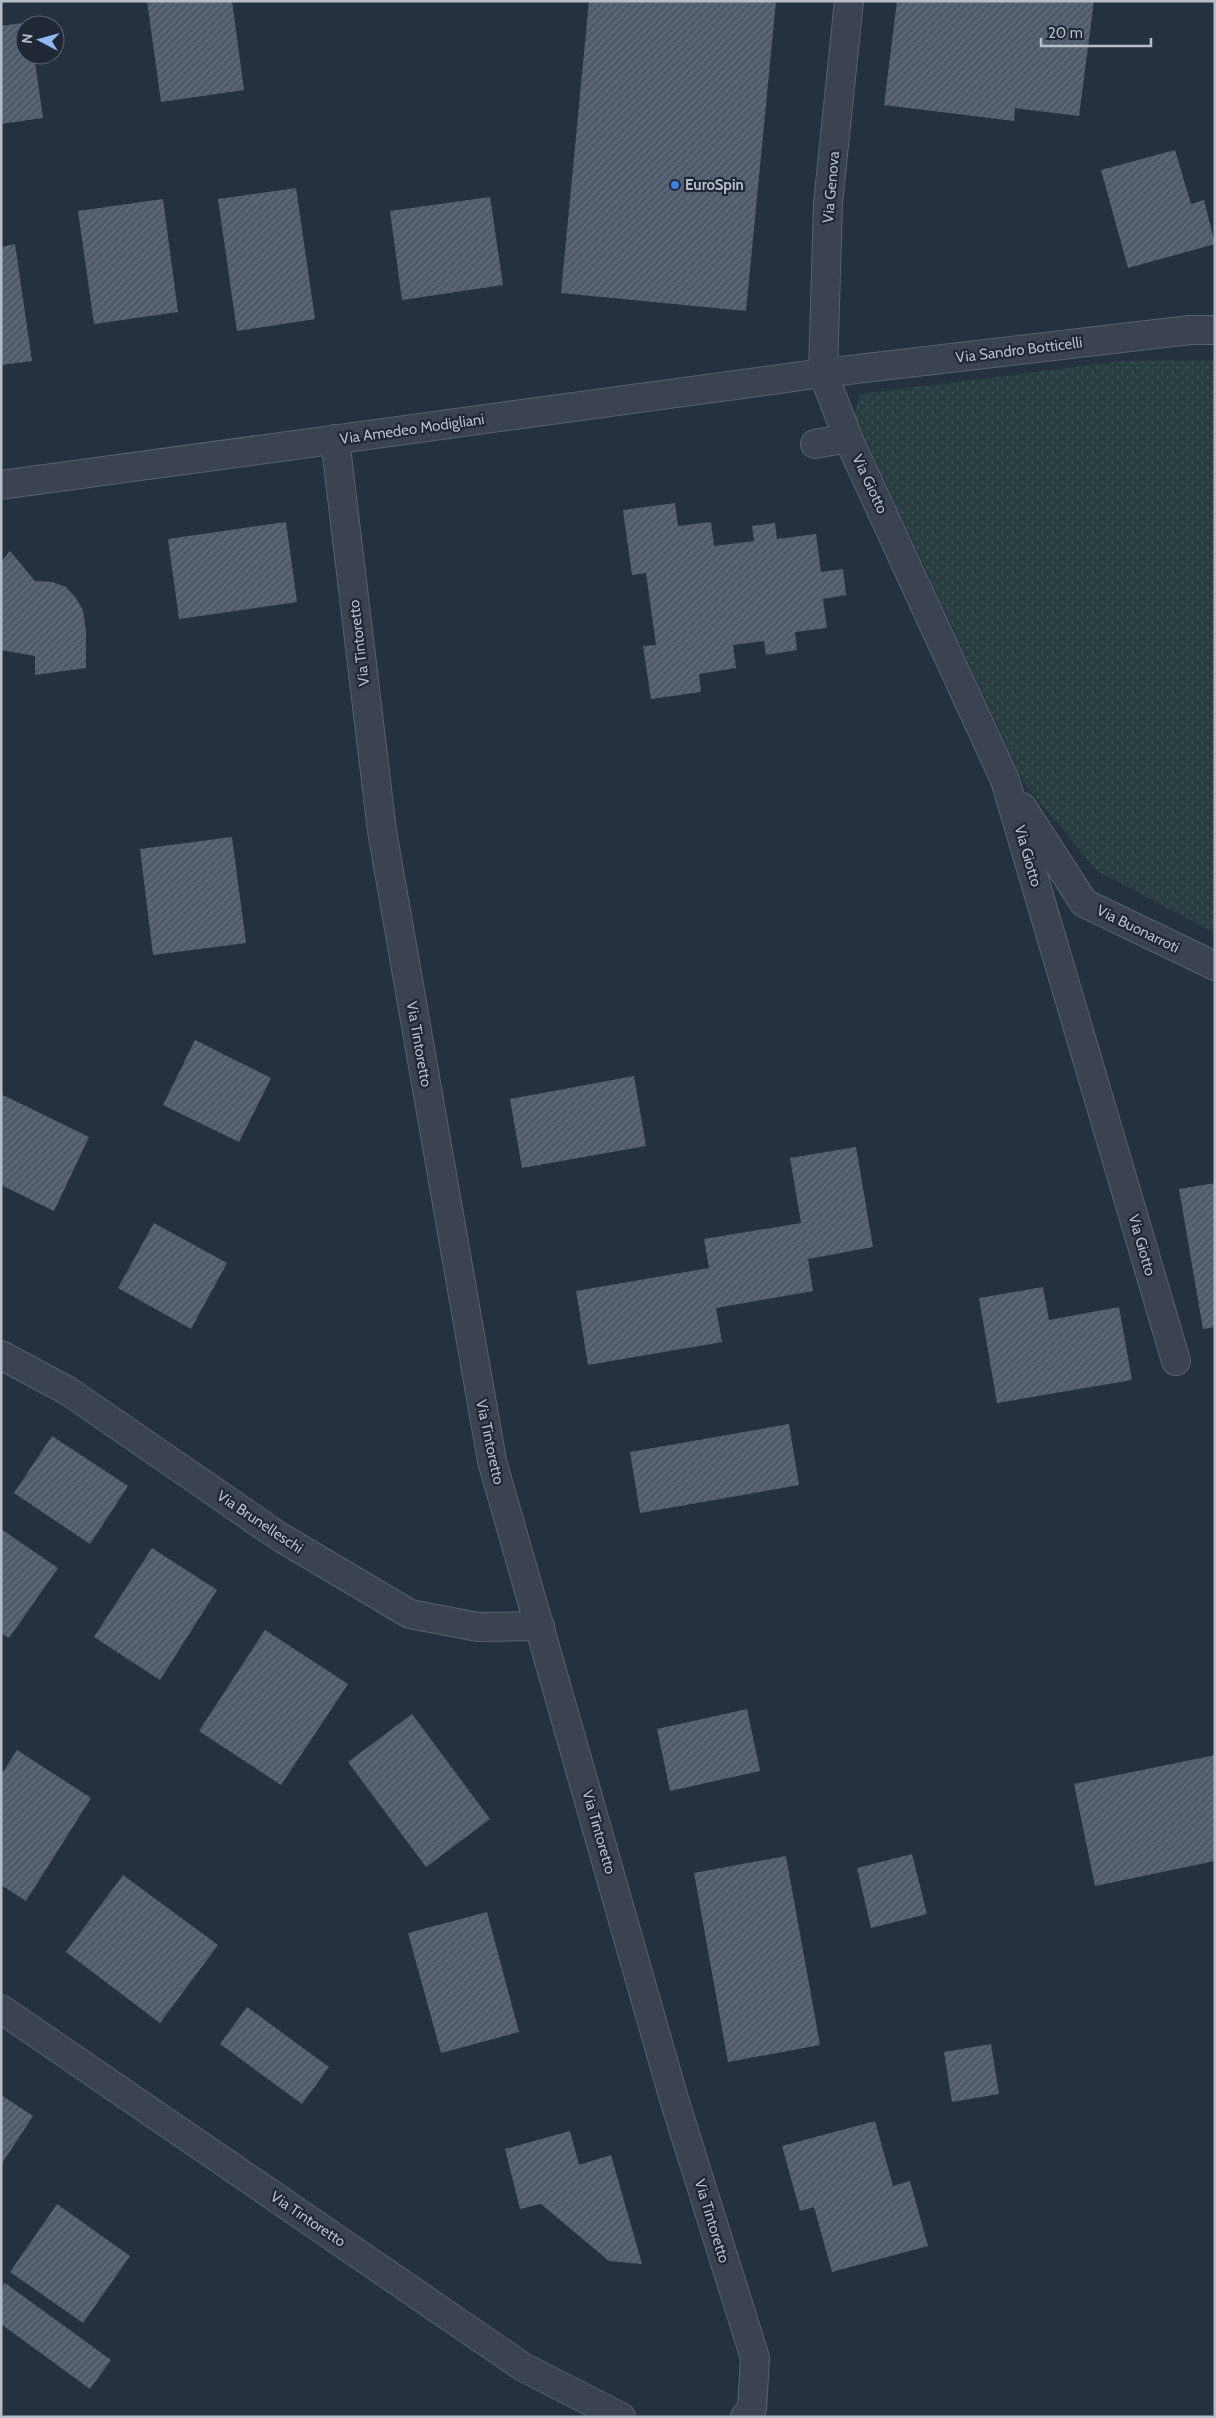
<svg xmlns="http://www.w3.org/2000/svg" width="1216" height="2418" viewBox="0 0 1216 2418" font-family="Cabin,sans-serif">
  <defs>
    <pattern id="grass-dots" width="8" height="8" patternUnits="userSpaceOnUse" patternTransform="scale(1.25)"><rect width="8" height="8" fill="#283e40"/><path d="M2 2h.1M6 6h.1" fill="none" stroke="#45585a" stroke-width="1.8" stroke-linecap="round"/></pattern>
    <pattern id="building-hatch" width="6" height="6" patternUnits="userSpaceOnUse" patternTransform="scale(1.25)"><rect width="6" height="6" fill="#505a6a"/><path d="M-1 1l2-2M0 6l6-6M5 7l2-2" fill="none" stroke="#67707e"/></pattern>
  </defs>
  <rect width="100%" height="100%" fill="#26313f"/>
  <path fill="url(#grass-dots)" d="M1215 360V933L1097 871 1024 783 855 415 860 394 1123 361Z"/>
  <path fill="url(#building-hatch)" d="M147 1H232L244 90 161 102Z
    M589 1H776L746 311 561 293Z
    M897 1H1094L1079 116 1015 108 1014 121 884 105Z
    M30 22V25H25V55H34L43 118 1 124V26Z
    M1175 150 1191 204 1204 200 1215 244 1128 268 1101 170Z
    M296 188 315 319 237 331 218 199Z
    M490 197 503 285 402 300 390 211Z
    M163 199 178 312 94 324 78 211Z
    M15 244 32 361 1 365V247Z
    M675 503 678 526 711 522 714 546 754 541 752 526 775 523 777 539 816 534 821 572 843 569 846 595 823 599 827 628 795 632 797 650 766 655 764 641 733 645 736 668 699 674 701 692 651 699 643 646 656 645 646 573 632 575 623 510Z
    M286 522 297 602 179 619 168 539Z
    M10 551 35 581 52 582 66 587 75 597 83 610 86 631V668L35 675V656L1 650V562Z
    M232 837 246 943 153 955 140 849Z
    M195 1040 271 1078 239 1142 163 1105Z
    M634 1076 646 1146 522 1168 510 1099Z
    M1 1094 89 1137 54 1211 1 1185Z
    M856 1147 873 1247 808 1259 813 1291 716 1308 722 1342 588 1365 576 1291 709 1268 704 1239 801 1223 790 1158Z
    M1215 1183V1327L1203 1329 1179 1189Z
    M154 1223 227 1263 191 1329 118 1288Z
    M1043 1287 1049 1320 1119 1307 1132 1380 997 1403 979 1298Z
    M789 1424 799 1485 640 1513 630 1452Z
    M52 1436 128 1486 90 1544 14 1493Z
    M1 1529 58 1568 9 1638 1 1633Z
    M152 1548 217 1590 160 1680 94 1637Z
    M265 1630 348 1684 281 1785 199 1731Z
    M747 1709 760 1771 670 1791 657 1729Z
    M412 1714 490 1819 426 1867 348 1762Z
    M17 1750 91 1798 26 1901 1 1885V1775Z
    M1215 1755V1861L1095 1886 1074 1784Z
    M912 1854 927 1914 871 1928 857 1868Z
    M786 1856 820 2045 728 2062 694 1873Z
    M123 1875 218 1945 160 2023 66 1952Z
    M487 1912 519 2032 441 2053 408 1933Z
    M247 2007 329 2067 302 2104 220 2044Z
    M991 2044 999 2094 952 2102 944 2052Z
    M1 2095 33 2116 1 2165Z
    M875 2121 893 2186 910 2181 928 2246 832 2272 814 2207 800 2211 782 2146Z
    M570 2131 579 2165 611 2155 642 2264 609 2261 541 2204 520 2209 505 2149Z
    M57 2204 130 2256 83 2323 10 2272Z
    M5 2283 111 2360 90 2389 1 2324V2288Z"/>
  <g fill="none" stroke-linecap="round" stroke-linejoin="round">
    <g stroke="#58616d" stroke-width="30">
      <path id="minor" d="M849 1 828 203 823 373 848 438 1005 780 1176 1361
        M335 439 382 831 492 1461 674 2099 755 2358 752 2409 745 2417
        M815 444 848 438
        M1 485 823 373 1190 330H1215
        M1022 807 1084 903 1215 966
        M1 1355 68 1391 280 1537 410 1614 478 1627 540 1626
        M1 2009 523 2367 621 2417"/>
    </g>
    <use href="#minor" stroke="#3a434f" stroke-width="28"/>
  </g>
  <circle fill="#3f7fe0" stroke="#1f2834" stroke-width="2" cx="675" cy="185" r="5"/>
  <g text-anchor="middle" stroke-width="4.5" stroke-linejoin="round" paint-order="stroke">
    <g font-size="15" font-weight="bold" fill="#b7beca" stroke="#1f2834" text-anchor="start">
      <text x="685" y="190">EuroSpin</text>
    </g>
    <g font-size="15" fill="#b7beca" stroke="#1f2834">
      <text transform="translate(831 187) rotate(-85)" y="5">Via Genova</text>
      <text transform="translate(1019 350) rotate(-7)" y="5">Via Sandro Botticelli</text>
      <text transform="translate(412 429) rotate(-8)" y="5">Via Amedeo Modigliani</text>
      <text transform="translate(870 484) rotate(65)" y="5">Via Giotto</text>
      <text transform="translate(359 643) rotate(-97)" y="5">Via Tintoretto</text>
      <text transform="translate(1028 856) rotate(74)" y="5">Via Giotto</text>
      <text transform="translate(1138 929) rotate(26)" y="5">Via Buonarroti</text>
      <text transform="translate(419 1044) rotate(80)" y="5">Via Tintoretto</text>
      <text transform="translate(1142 1245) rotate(74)" y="5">Via Giotto</text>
      <text transform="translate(490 1442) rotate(78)" y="5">Via Tintoretto</text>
      <text transform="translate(260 1522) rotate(34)" y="5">Via Brunelleschi</text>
      <text transform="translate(599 1832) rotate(74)" y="5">Via Tintoretto</text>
      <text transform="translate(308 2219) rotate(34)" y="5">Via Tintoretto</text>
      <text transform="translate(712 2221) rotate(73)" y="5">Via Tintoretto</text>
    </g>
  </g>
  <rect width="1216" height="2418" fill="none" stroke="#b7beca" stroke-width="5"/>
  <g transform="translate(40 40) rotate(276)"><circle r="24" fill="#1f2834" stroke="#5c6470"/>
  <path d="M0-4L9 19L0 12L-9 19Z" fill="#91b9f4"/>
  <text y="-8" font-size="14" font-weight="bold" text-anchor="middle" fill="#b7beca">N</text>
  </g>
  <path d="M1041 38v8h110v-8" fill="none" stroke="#b7beca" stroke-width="2.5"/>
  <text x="1048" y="38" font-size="15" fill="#b7beca" stroke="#1f2834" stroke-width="4" paint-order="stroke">20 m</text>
</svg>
